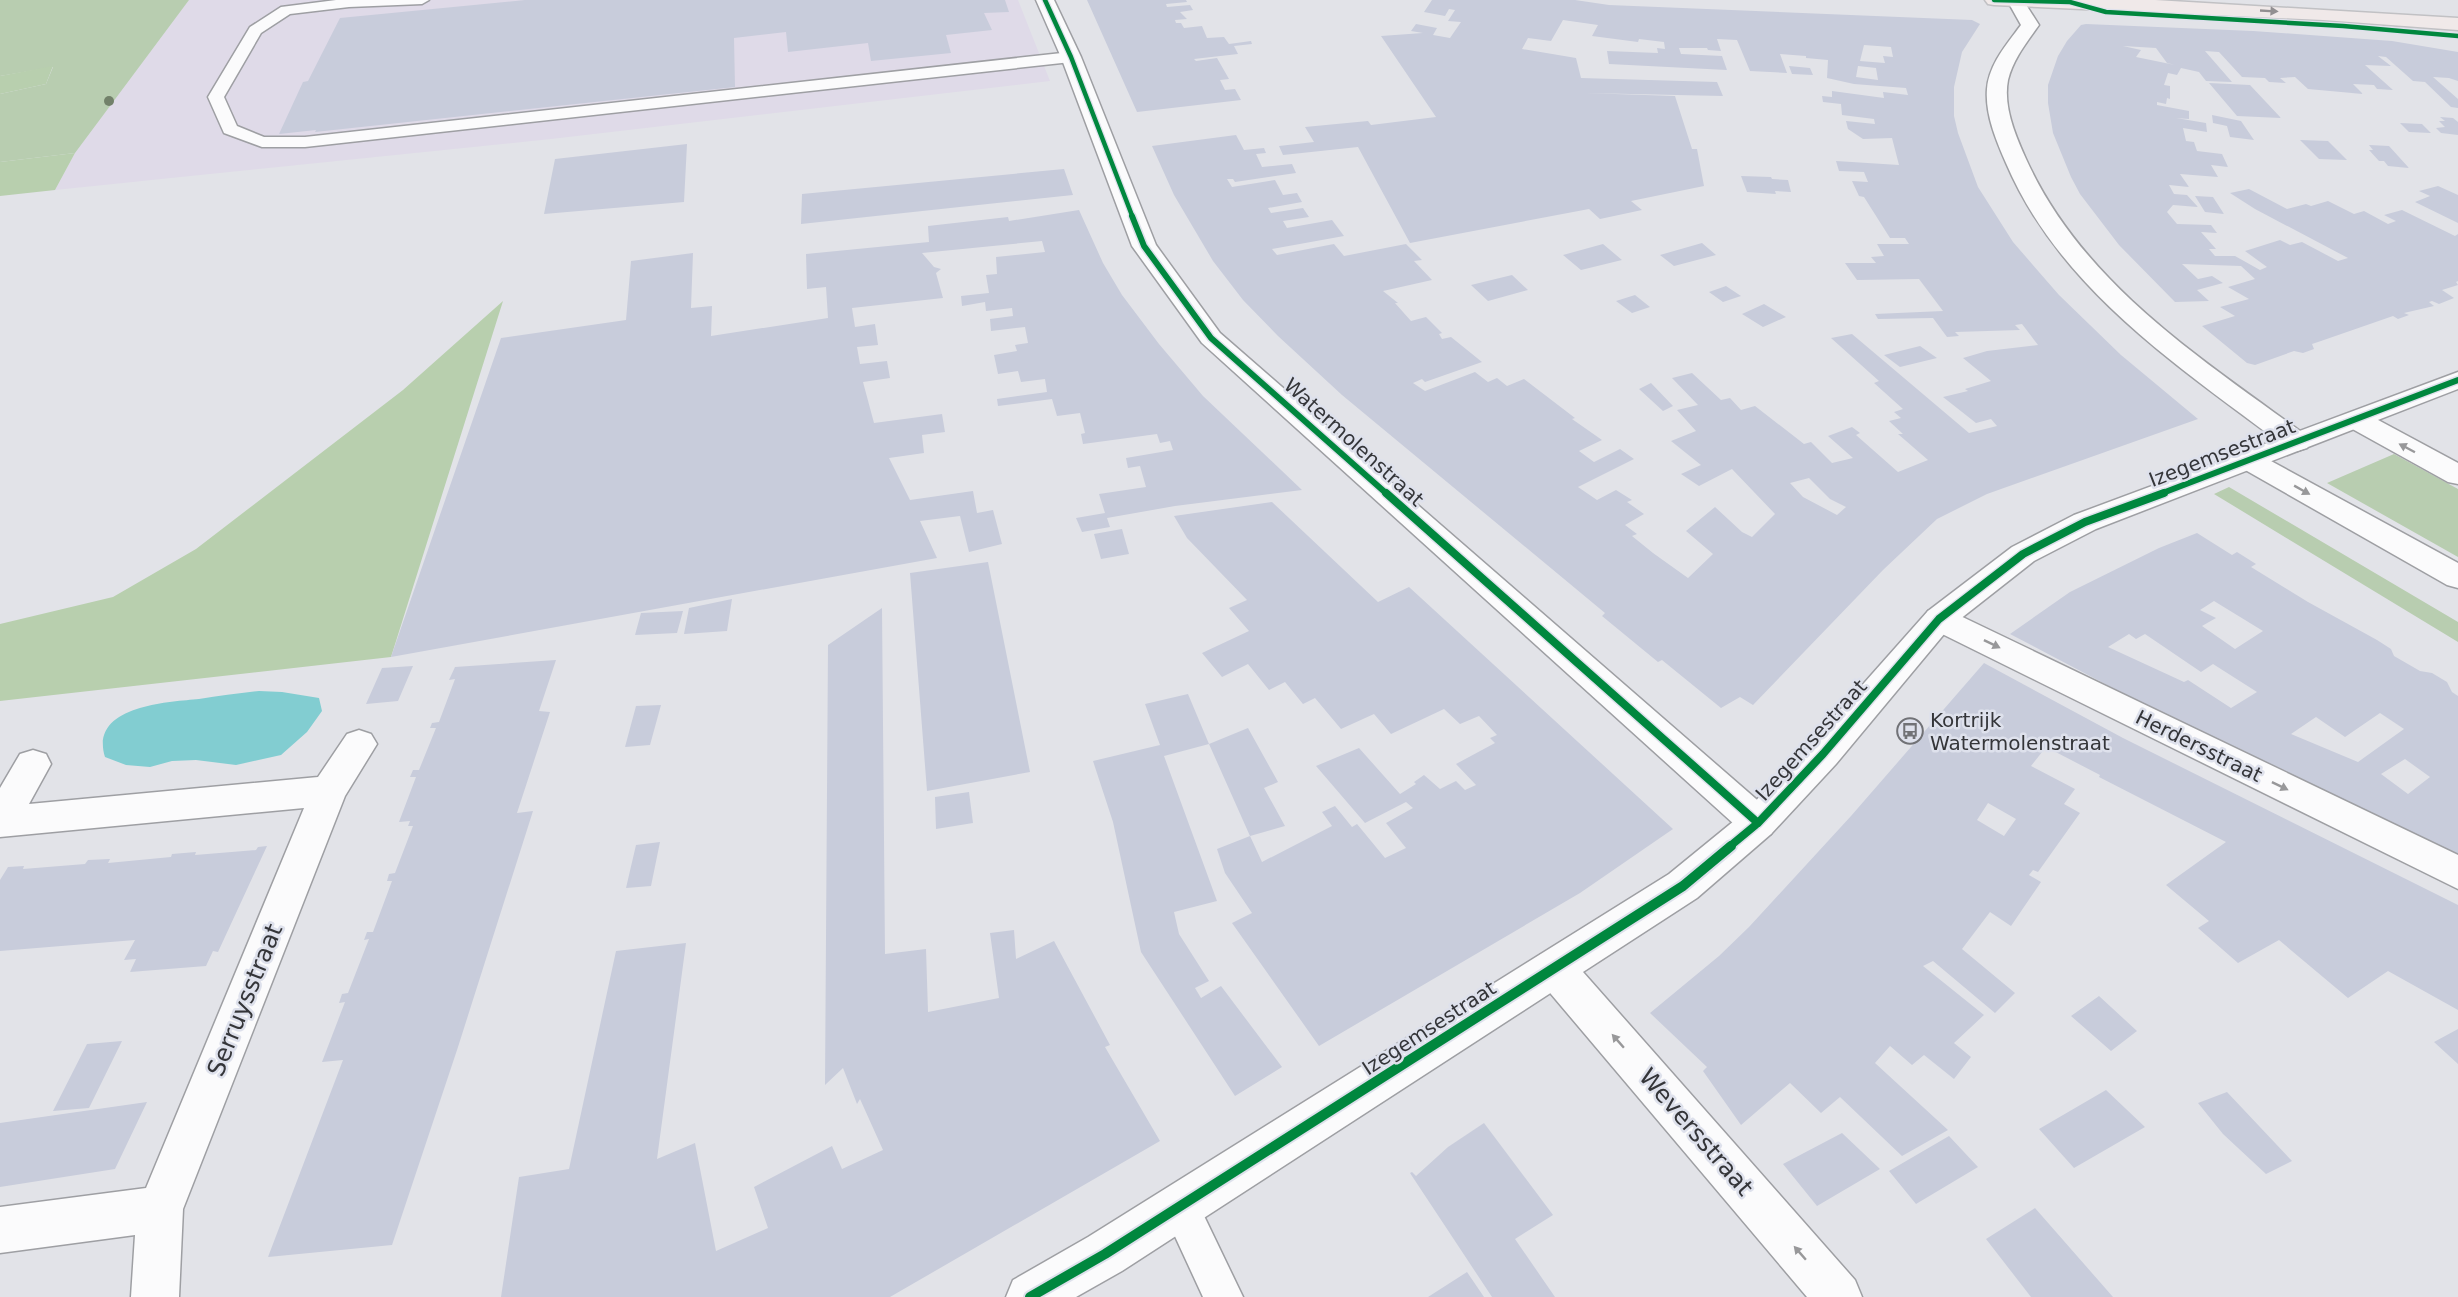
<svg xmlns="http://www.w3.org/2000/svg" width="2458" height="1297" viewBox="0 0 2458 1297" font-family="'DejaVu Sans',sans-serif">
  <rect width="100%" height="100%" fill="#e2e3e8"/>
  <path fill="#dfdae8" d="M189 0H1018L1050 81 551 139 55 190 75 153Z"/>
  <path fill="#b8cdb0" d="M0 0H189L75 153 0 162V94L46 84 53 67 0 76Z
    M2394 454 2458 489V557L2327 483Z
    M2229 487 2458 622V642L2214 494Z"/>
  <path fill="#b8cfae" d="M53 66 46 84 0 94V76Z
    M75 153 55 190 0 196V162Z
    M503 301 391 657 0 701V624L113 597 196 549 403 390Z"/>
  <path fill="#82cdd1" d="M259 691 282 692 319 698 322 711 307 732 281 755 236 765 196 760 172 761 150 767 126 765 105 757C89 706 167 702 199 699 219 696 239 693 259 691Z"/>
  <path fill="#c8ccdb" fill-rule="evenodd" d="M525 0H1005L1009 12 984 13 992 30 946 35 951 53 871 61 868 43 788 52 786 32 734 38 735 87 315 132 316 130 279 134 303 82 308 81 340 18Z
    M1087 0H1186L1187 2 1166 4 1167 7 1190 5 1193 10 1180 12 1187 19 1175 20 1176 23H1181L1184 28 1202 26 1207 38 1224 37 1229 44 1251 41 1252 44 1234 46 1238 54 1194 59 1196 61 1217 58 1229 79 1220 80 1225 90 1235 89 1241 100 1137 112Z
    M1432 0H1575L1609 5 1972 20 1980 24 1962 52 1954 87V116L1958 133 1978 187 2013 242 2059 295 2121 355 2198 419 1987 494 1937 519 1883 570 1753 705 1740 697 1721 708 1662 660 1658 662 1602 616 1605 613 1342 395 1278 336 1243 300 1213 261 1174 195 1152 146 1236 135 1244 150 1264 148 1266 153 1256 154 1262 167 1292 164 1296 173 1235 182 1233 179H1227L1232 187 1275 180 1283 195 1297 193 1302 202 1268 208 1271 213 1303 208 1309 217 1283 221 1287 228 1332 220 1344 236 1272 249 1277 255 1334 244 1344 256 1406 244 1422 260 1414 261 1432 280 1383 291 1398 303H1395L1411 321 1426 317 1442 333 1439 334 1442 339 1451 337 1482 362 1425 382 1422 379 1413 383 1425 391 1475 372 1488 382 1497 378 1507 386 1524 379 1575 418 1572 419 1602 440 1579 451 1594 462 1620 449 1634 459 1578 487 1597 500 1616 490 1632 500 1627 502 1644 514 1625 525 1637 534 1632 536 1653 553 1688 578 1713 554 1686 531 1715 507 1742 532 1752 537 1775 514 1732 469 1699 486 1681 474 1701 465 1671 441 1696 431 1677 410 1698 405 1672 378 1692 373 1721 400 1730 398 1741 410 1755 406 1804 444 1811 442 1832 463 1853 458 1828 436 1852 427 1860 433 1856 435 1898 472 1928 460 1898 434H1903L1889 421 1901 418 1894 412 1903 409 1874 383 1879 381 1831 338 1852 334 1969 433 1997 426 1991 419 1976 423 1943 397 1968 391 1965 389 1991 381 1963 358 1987 351 2038 345 2022 324 2015 325 2020 330 1955 332 1959 336 1947 337 1933 318 1878 319 1875 314 1943 311 1919 279 1857 280 1845 263H1876L1871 257 1884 256 1877 244H1909L1905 238H1890L1864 197 1859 196 1852 181 1868 182 1864 172 1839 171 1836 161 1899 165 1892 138 1863 139 1848 129 1846 121 1875 124 1874 119 1842 115 1841 104 1823 102 1822 96 1832 97V91L1884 98 1883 92 1908 95 1906 88 1854 84 1827 78 1828 60 1806 58V56L1780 54 1787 73 1750 71 1737 40 1717 39 1721 51 1708 50 1707 48H1679L1681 54 1722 56 1727 70 1609 64 1607 51 1658 53 1657 48 1665 49 1664 42 1639 39 1638 42 1592 36 1598 25 1563 20 1551 41 1528 38 1522 49 1576 58 1581 78 1717 82 1723 96 1585 93 1675 96 1692 149H1697L1704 186 1631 201 1642 210 1600 219 1589 209 1410 243 1358 147 1283 155 1279 146 1314 142 1305 127 1368 121 1371 125 1436 117 1381 36 1423 33 1411 31 1416 24 1437 28 1433 35 1450 38 1461 22 1448 21 1455 10 1449 9 1445 16 1424 12ZM1864 45 1891 47 1893 57 1883 56 1885 63 1860 61ZM1858 66 1876 68 1878 80 1856 77ZM1809 478 1830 499 1846 507 1837 515 1803 497 1790 483Z
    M2086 24 2253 31 2392 41 2458 52V81L2449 78 2433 77 2458 99V108L2451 107 2425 82 2413 81 2386 57 2378 56 2391 66 2365 65 2393 90 2377 89 2374 85 2353 84 2363 94 2308 89 2295 77 2280 78 2286 83 2269 82 2265 78 2242 77 2219 52 2205 51 2232 82 2206 81 2199 72 2181 68 2177 75 2168 73 2164 85 2170 86V99L2167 98 2166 104 2157 102V105L2189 111V119L2176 118 2206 123 2207 132 2183 128 2186 141 2194 142 2197 151 2222 154 2228 167 2211 165 2218 177 2180 174 2189 187 2169 185 2174 194 2187 195 2198 207 2173 205 2167 212 2177 224 2211 225 2217 233 2201 232 2216 249H2209L2215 256H2235L2260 270 2267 267 2245 251 2280 240 2290 245 2302 242 2338 261 2348 258 2255 209 2230 193 2249 189 2287 209 2306 204 2311 206 2328 201 2354 214 2364 211 2388 224 2396 221 2384 215 2402 210 2455 236 2458 234V281L2456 282 2458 285 2442 290 2454 298 2439 304 2432 301 2429 302 2434 306 2404 313 2409 315 2398 319 2393 316 2321 341 2312 344 2314 349 2303 353 2294 351 2255 365 2247 363 2202 326 2235 316 2220 307 2249 299 2228 287 2255 279 2241 266 2182 264 2198 279 2212 276 2223 283 2197 290 2209 301 2175 302 2119 245 2080 194 2071 177 2053 133 2048 103V85L2058 56 2067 41 2081 25ZM2123 46 2156 48 2167 63 2175 65 2136 57 2141 50Z
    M1789 66 1810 68 1813 75 1792 74Z
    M2209 83 2250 85 2281 118 2237 116Z
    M2212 115 2241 121 2254 140 2230 137 2227 126 2213 123Z
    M2440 117 2453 118 2458 122V135L2441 133 2436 128 2445 127 2439 121H2445Z
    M2400 123 2422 124 2431 133 2409 132Z
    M2300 140 2328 141 2347 160 2319 159Z
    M687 144 684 202 544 214 555 159Z
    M2369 145 2389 146 2409 168 2388 166 2384 161H2379L2369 150H2373Z
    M1064 169 1073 195 801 224 802 194Z
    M1741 176 1771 177 1772 179 1788 180 1791 192 1775 191 1776 194 1747 192Z
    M2438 186 2458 195V223L2415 202 2430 196 2419 191Z
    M2195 196 2213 197 2224 214 2205 212Z
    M1079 210 1103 263 1122 295 1159 344 1203 396 1302 490 1175 506 1107 518 1110 527 1082 532 1076 518 1105 513 1099 494 1146 487 1140 466 1128 468 1126 458 1173 450 1170 441 1160 443 1157 434 1083 444 1081 434 1085 433 1080 413 1057 416 1052 399 998 406 997 399 1047 392 1045 379 1021 382 1018 371 998 374 994 355 1017 351 1015 345 1028 343 1025 327 991 331 990 319 1013 316 1012 308 986 311 985 302 962 306 961 296 989 293 986 275 997 274 996 257 1045 252 1042 241 922 253 934 267 941 269 936 273 943 298 852 308 855 327 875 324 878 345 857 347 860 364 887 361 890 378 863 382 874 423 942 414 945 432 922 435 924 453 889 458 910 500 973 491 977 513 993 510 1002 544 969 552 960 516 920 521 937 558 391 657 501 338 626 320 631 261 693 253 691 308 712 306 711 336 828 318 826 287 807 289 806 254 929 242 928 226 1008 217 1009 221Z
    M1702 243 1716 255 1674 266 1660 255Z
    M1603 244 1622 260 1581 270 1563 255Z
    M1512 275 1528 290 1488 301 1471 285Z
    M1726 286 1741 296 1723 302 1709 292Z
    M1635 295 1650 307 1632 313 1616 301Z
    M1764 304 1786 317 1763 327 1742 314Z
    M1920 346 1937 358 1900 367 1884 355Z
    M1651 383 1673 406 1663 411 1639 389Z
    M1272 502 1378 602 1409 587 1673 829 1580 893 1319 1046 1232 923 1252 913 1225 873 1217 849 1250 836 1209 744 1248 728 1278 782 1264 788 1285 826 1250 836 1262 862 1332 826 1322 812 1335 806 1352 827 1357 824 1385 858 1406 848 1386 823 1413 808 1406 802 1365 823 1316 766 1359 748 1400 794 1416 784 1414 782 1424 775 1440 789 1456 781 1465 790 1476 785 1456 764 1495 743 1490 738 1497 735 1479 716 1460 724 1444 709 1391 734 1374 714 1341 729 1315 698 1303 704 1285 682 1269 690 1248 664 1222 677 1202 653 1249 631 1229 608 1247 600 1187 538 1174 516Z
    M1122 529 1129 554 1101 559 1094 534Z
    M2197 533 2232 555 2237 552 2256 564 2251 567 2308 602 2377 640 2391 649 2394 656 2420 671 2432 673 2447 682 2452 692 2458 696V859L2147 706 2010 634 2070 592 2159 548ZM2214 601 2263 631 2235 649 2202 626 2216 618 2200 610ZM2129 634 2136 639 2145 634 2201 672 2213 664 2257 692 2231 708 2188 680 2184 682 2108 647ZM2380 713 2404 729 2358 762 2291 734 2316 717 2345 737ZM2405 759 2430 777 2408 794 2381 774Z
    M988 562 1030 772 927 791 910 573Z
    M732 599 727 631 684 634 689 608Z
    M882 608 885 954 926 949 928 1012 999 998 990 933 1014 930 1016 959 1054 941 1110 1045 1105 1047 1160 1141 890 1297H501L519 1177 569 1169 616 951 686 943 657 1159 695 1143 716 1251 768 1228 754 1187 832 1146 842 1169 883 1150 860 1099 857 1104 843 1068 825 1085 828 645Z
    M683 611 677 633 635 635 641 613Z
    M556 660 539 711 550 712 517 813 533 811 458 1047 392 1245 268 1257 343 1060 322 1062 345 1002 339 1003 342 994 348 993 369 939 364 940 367 932H373L392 881H387L389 874 395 873 413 826H408L410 821 399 822 416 777H410L413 770H419L436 728H430L432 723 439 722 455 679 449 680 455 667Z
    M1984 663 2123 738 2458 905V1010L2388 971 2348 998 2279 940 2238 963 2198 928 2209 921 2166 885 2226 842 2099 777 2100 775 2046 747 2031 766 2075 789 2064 804 2080 813 2038 872 2033 870 2029 875 2041 882 2011 926 1990 912 1962 949 2015 993 1995 1013 1933 961 1923 966 1984 1015 1954 1043 1971 1057 1954 1079 1924 1055 1912 1065 1890 1046 1875 1063 1948 1130 1902 1156 1840 1097 1821 1113 1790 1083 1741 1125 1703 1071 1707 1067 1650 1013 1719 956 1749 927 1851 816ZM1988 803 2016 819 2004 836 1977 820Z
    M413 666 398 701 366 704 382 668Z
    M1188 694 1209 744 1164 756 1217 901 1174 912 1179 934 1209 981 1195 988 1201 998 1221 986 1282 1067 1235 1096 1141 952 1113 822 1093 761 1160 745 1145 704Z
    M661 705 650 745 625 747 636 706Z
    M969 792 973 823 936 829 935 797Z
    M660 842 651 886 626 888 636 845Z
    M267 846 218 952 213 951 206 966 130 972 136 959 124 960 135 940 0 951V880L8 867 24 866 23 869 85 864 88 860 110 859 108 863 171 857 172 854 196 852 195 855 256 850 258 847Z
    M2099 996 2137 1031 2111 1051 2071 1016Z
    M2458 1029V1064L2434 1042Z
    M122 1041 89 1108 53 1111 87 1044Z
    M2106 1090 2145 1127 2074 1168 2039 1129Z
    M2227 1092 2292 1161 2266 1174 2223 1134 2198 1103Z
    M147 1102 115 1169 0 1187V1123Z
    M1484 1123 1553 1215 1515 1239 1555 1297H1492L1410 1173 1412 1172 1416 1176 1448 1147Z
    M1842 1133 1880 1169 1817 1206 1783 1164Z
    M1949 1136 1978 1167 1916 1204 1889 1171Z
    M2035 1208 2113 1297H2031L1986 1239Z
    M1467 1272 1484 1297H1428Z"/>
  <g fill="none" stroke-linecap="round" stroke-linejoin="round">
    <g stroke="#9e9fa3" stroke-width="3">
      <path id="service" d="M336 0H429L422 4 349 7 290 14 261 33 224 97 237 126 264 137H305L1071 52 1079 57 1071 62 305 147H262L224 133 208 97 250 27 281 7Z
        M1180 1187 1193 1193 1243 1297H1203L1161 1206 1167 1193Z"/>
    </g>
    <g stroke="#9e9fa3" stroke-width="3">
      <path id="minor" d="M1036 0H1054L1081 57 1156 245 1220 333 1771 812 1777 823 1771 834 1758 838 1745 834 1202 343 1132 246 1061 57Z
        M2007 0H2023L2039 25C2027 42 2013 59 2008 80 2003 106 2015 135 2026 159 2082 283 2200 358 2307 436L2311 442 2307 448 2297 451 2287 448C2181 368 2060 290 2006 163 1996 140 1985 114 1987 89 1989 64 2007 44 2021 25Z
        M2357 411 2367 414 2458 463V484L2448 482 2347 426 2343 420 2347 414Z
        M2250 452 2260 455 2458 563V588L2447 585 2240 467 2236 461 2240 455Z
        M1939 607 1950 611 2458 855V889L1928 627 1923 619 1928 611Z
        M359 730 371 734 377 744 345 796 183 1209 179 1297H131L135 1235 0 1253V1207L146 1188 304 808 0 837V788L20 754 33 750 46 754 51 764 29 804 318 777 347 734Z
        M1554 950 1568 955 1855 1280 1862 1297H1807L1540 981 1534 968 1540 955Z"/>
    </g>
    <g stroke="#9e9fa3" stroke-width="3">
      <path id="tertiary" d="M2458 372V389L2096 529 2034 561 1950 627 1836 764 1771 834 1697 898 1122 1271 1076 1297H1006L1013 1280 1088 1237 1669 874 1745 812 1810 744 1928 611 2012 547 2074 515Z"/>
    </g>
    <g stroke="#c1c1c4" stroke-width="3">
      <path id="primary" d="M1985 0H2155L2458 18V30L2323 20 1994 5 1988 4Z"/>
    </g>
    <use href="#service" fill="#fbfbfc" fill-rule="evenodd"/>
    <use href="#minor" fill="#fbfbfc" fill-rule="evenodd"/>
    <use href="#tertiary" fill="#fbfbfc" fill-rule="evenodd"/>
    <use href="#primary" fill="#f0e9e9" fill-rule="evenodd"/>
    <g stroke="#dee1ec" stroke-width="7">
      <path id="cycleway-far3" d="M1045 0 1071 57 1133 218
        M1994 0 2070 2 2106 12 2343 26 2458 36"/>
    </g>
    <g stroke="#dee1ec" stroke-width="9">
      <path id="cycleway-far2" d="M1132 216 1144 246 1211 338 1387 494
        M2160 494 2458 380"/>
    </g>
    <g stroke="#dee1ec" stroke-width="11">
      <path id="cycleway-far1" d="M1386 493 1758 823
        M1729 847 1758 823 1823 754 1939 619 2023 554 2085 522 2164 493"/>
    </g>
    <g stroke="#dee1ec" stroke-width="14">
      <path id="cycleway" d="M1030 1297 1105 1254 1683 886 1731 846"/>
    </g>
    <use href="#cycleway-far3" stroke="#00873e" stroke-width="4.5"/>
    <use href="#cycleway-far2" stroke="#00873e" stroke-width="6"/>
    <use href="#cycleway-far1" stroke="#00873e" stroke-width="8"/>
    <use href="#cycleway" stroke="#00873e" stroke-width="10"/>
  </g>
  <circle fill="#72816a" cx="109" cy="101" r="5"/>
  <defs><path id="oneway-solid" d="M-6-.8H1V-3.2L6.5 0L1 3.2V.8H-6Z" transform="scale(1.5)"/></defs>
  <use fill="#928f91" href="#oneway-solid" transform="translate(2269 11) rotate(3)"/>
  <g fill="#98989a">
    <use href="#oneway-solid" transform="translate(2407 448) rotate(-152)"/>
    <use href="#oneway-solid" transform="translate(2302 490) rotate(29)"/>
    <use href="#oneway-solid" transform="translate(1992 644) rotate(26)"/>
    <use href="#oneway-solid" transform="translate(2280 786) rotate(26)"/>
    <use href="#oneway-solid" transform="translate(1618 1041) rotate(-131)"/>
    <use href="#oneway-solid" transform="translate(1800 1253) rotate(-131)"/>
  </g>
  <defs>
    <g id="bus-ring" transform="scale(1.35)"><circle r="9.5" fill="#dee1ec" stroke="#717276" stroke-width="1.5"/><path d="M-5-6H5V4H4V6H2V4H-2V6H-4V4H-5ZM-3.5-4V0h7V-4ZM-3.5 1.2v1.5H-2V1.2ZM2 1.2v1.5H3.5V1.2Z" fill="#717276"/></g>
  </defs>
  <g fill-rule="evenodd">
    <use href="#bus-ring" x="1910" y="731"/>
  </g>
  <g text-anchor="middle" stroke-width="5" stroke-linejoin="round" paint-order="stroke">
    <g font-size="20" fill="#343539" stroke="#dee1ec">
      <text transform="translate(1354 442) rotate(42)" y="7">Watermolenstraat</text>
      <text transform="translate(2222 453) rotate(-21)" y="7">Izegemsestraat</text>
      <text transform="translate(1811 740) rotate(-48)" y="7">Izegemsestraat</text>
      <text transform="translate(2199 746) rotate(26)" y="7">Herdersstraat</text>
      <text transform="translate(1429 1028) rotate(-33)" y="7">Izegemsestraat</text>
    </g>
    <g font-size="20" fill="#343539" stroke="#dee1ec" text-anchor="start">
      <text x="1930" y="727">Kortrijk<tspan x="1930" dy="23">Watermolenstraat</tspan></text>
    </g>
    <g font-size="24" fill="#343539" stroke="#dee1ec">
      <text transform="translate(245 1000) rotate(-68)" y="8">Serruysstraat</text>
      <text transform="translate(1696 1132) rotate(49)" y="8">Weversstraat</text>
    </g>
  </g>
</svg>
